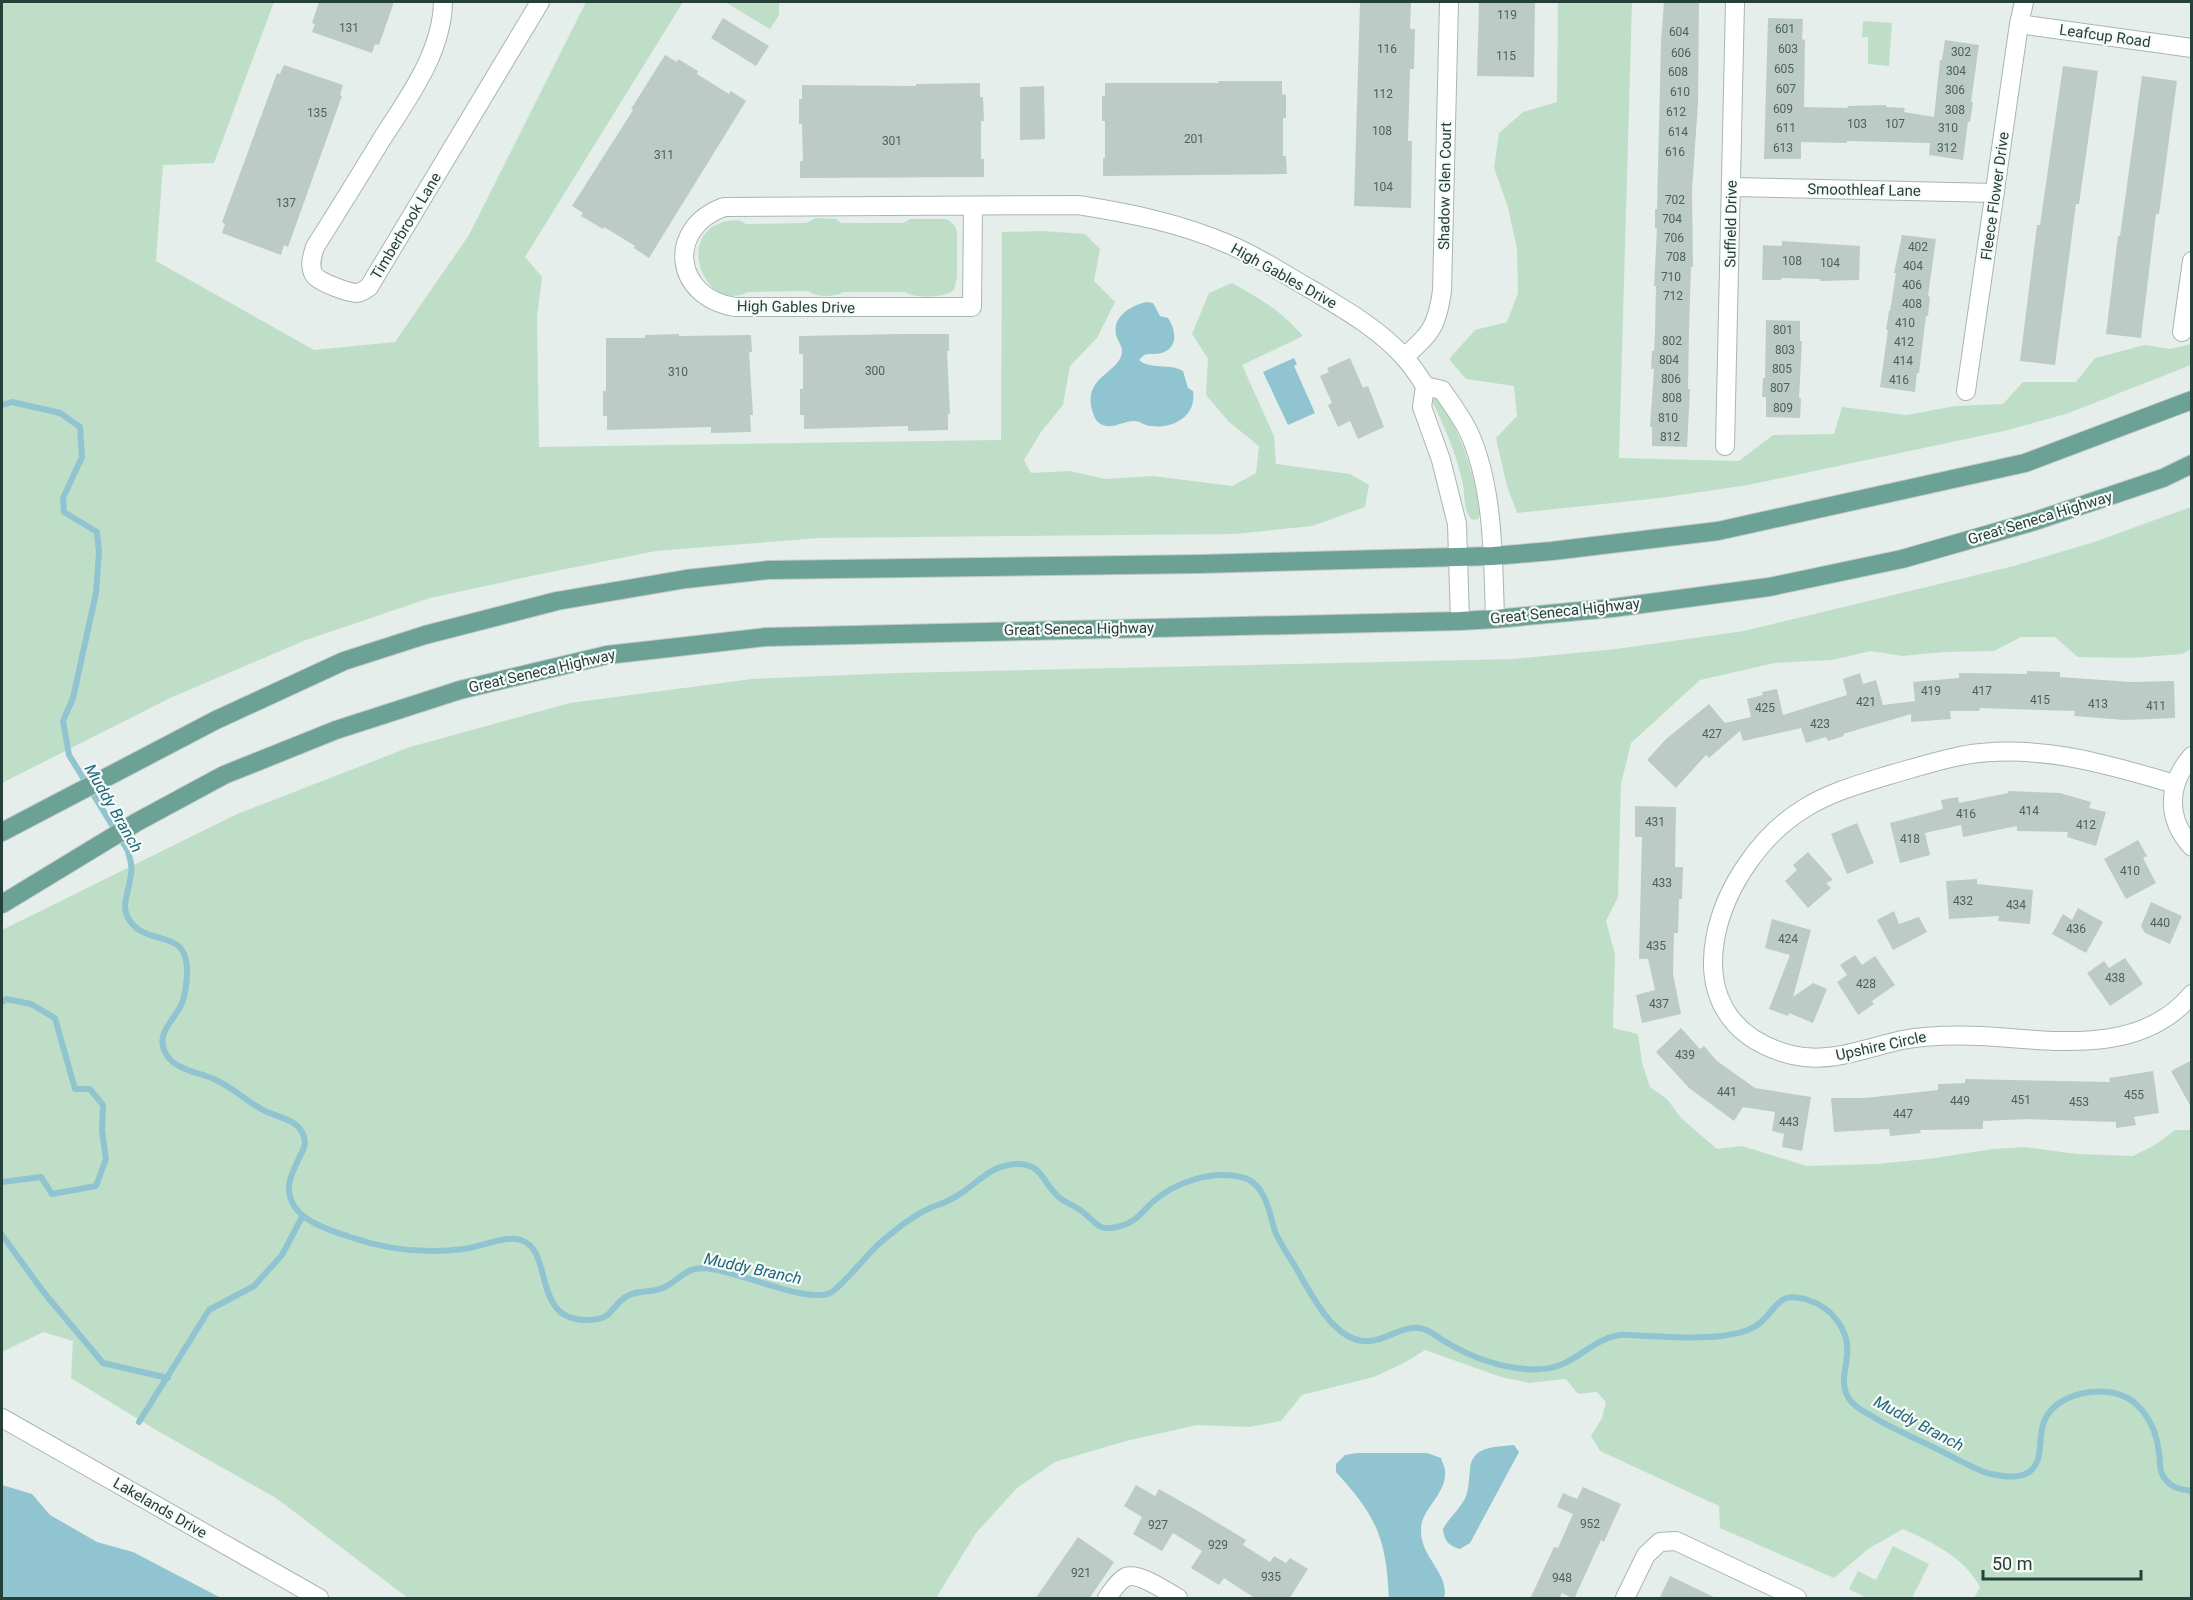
<svg xmlns="http://www.w3.org/2000/svg" width="2193" height="1600" viewBox="0 0 2193 1600" font-family="Roboto,sans-serif">
  <rect width="100%" height="100%" fill="#e5eeea"/>
  <path fill="#bfdec8" d="M2 2H274L214 163 163 165 156 261 314 350 395 342 469 235 586 2H683L525 257 542 277 537 317 539 447 1001 440 1002 232 1043 231 1085 234 1100 249 1094 281 1115 302 1097 338 1070 366 1063 405 1041 432 1024 460 1031 473 1069 471 1105 479 1153 476 1232 486 1256 473 1259 446 1229 422 1206 395 1208 359 1192 334 1209 293 1232 283C1261 299 1281 311 1303 336L1242 365 1274 436 1276 464 1350 474 1369 485 1365 507 1312 526 1235 534 819 538 656 551 536 575 430 598 306 640 170 698 2 783Z
    M725 2H779V15L770 29Z
    M1558 2H1632L1619 458 1739 461 1773 435 1834 434 1842 407 1907 415 1955 406 2003 404 2023 382H2076L2095 358 2145 345 2170 349 2191 344V365L2066 414 2004 431 1748 485 1660 498 1517 513 1507 486 1496 438 1517 416 1514 386 1466 379 1449 359 1475 330 1507 322 1518 293 1517 248 1507 204 1494 168 1499 133 1523 112 1557 102Z
    M1863 21 1892 23 1889 66 1868 64V37H1862Z
    M816 218 836 219 841 223H903L910 219H946C953 222 956 226 957 233V278L954 290C944 298 915 299 905 292H844C832 297 819 298 808 291L748 292C705 315 672 231 728 221 735 220 740 219 746 224L806 223Z
    M1434 394C1463 434 1471 465 1481 513L1478 519 1473 520C1463 513 1465 496 1463 485 1457 455 1444 425 1430 397Z
    M2191 507V649L2182 654 2131 658 2078 657 2055 637H2021L1994 651 1944 652 1902 656 1871 651 1832 660 1775 663 1700 680 1631 743 1621 784 1618 897 1606 921 1615 954 1613 1028 1638 1034 1642 1063 1650 1087 1667 1099 1681 1118 1717 1149 1742 1146 1807 1166 1875 1164 1928 1159 1993 1149 2025 1147 2077 1154 2133 1156 2155 1145 2175 1130H2191V1598H1974L1980 1587C1965 1558 1932 1542 1903 1529L1868 1549 1834 1578 1720 1528 1719 1506 1600 1451 1591 1436 1602 1418 1606 1402 1597 1392 1578 1394 1566 1379 1529 1383 1501 1377 1425 1350 1404 1363 1374 1377 1302 1395 1281 1421 1249 1427 1197 1425 1126 1441 1055 1462 1017 1488 976 1533 936 1598H408L276 1498 156 1430 71 1378 73 1341 43 1332 2 1352V930L237 814 410 747 570 703 752 679 897 673 1514 659 1616 649 1744 631 2014 566 2094 542Z
    M1893 1546 1929 1564 1912 1598H1867L1849 1589 1858 1571 1876 1580Z"/>
  <path fill="#90c4d0" d="M1147 302 1153 303 1160 316 1168 318C1175 328 1179 346 1164 352 1158 355 1150 353 1144 355L1139 360C1150 370 1170 363 1183 371L1188 388 1193 391C1197 416 1173 429 1151 426 1145 426 1140 421 1134 421 1122 421 1109 432 1098 422 1095 420 1093 413 1092 410 1083 376 1120 373 1122 352 1122 345 1118 341 1116 335 1112 316 1132 305 1147 302Z
    M1294 358 1297 364 1294 366 1315 413 1288 425 1263 372Z
    M1514 1445 1519 1452 1470 1543 1460 1549C1449 1546 1444 1541 1443 1529 1450 1516 1463 1507 1467 1493 1469 1486 1469 1477 1470 1470 1471 1446 1495 1447 1514 1445Z
    M1357 1453H1427L1441 1458C1442 1462 1445 1467 1445 1471 1447 1495 1420 1509 1421 1531 1421 1558 1450 1574 1444 1598H1389C1386 1538 1377 1517 1336 1472V1464L1345 1455Z
    M2 1485 32 1494 50 1515 97 1542 133 1552 221 1598H2Z"/>
  <g fill="none" stroke-linecap="round" stroke-linejoin="round">
    <path stroke="#90c4d0" stroke-width="6" d="M2 405 12 402 60 413 80 427 82 457 63 498 64 512 97 532 99 552 96 593 73 698 63 721 69 755 128 851C131 864 133 867 130 880 128 895 120 907 130 921 149 948 189 926 187 974 187 981 185 996 182 1003 175 1020 154 1034 166 1054 176 1071 200 1072 216 1080 234 1088 248 1103 265 1111 277 1117 295 1119 302 1132 308 1143 304 1148 299 1158 295 1167 290 1176 289 1185 287 1218 325 1229 350 1237 387 1250 425 1254 464 1249 482 1247 504 1235 521 1240 555 1251 530 1322 589 1320 613 1319 609 1309 624 1298 636 1289 652 1294 665 1287 679 1280 685 1268 703 1268 735 1269 805 1304 830 1293 841 1288 868 1253 881 1242 895 1230 911 1217 928 1209 949 1200 935 1208 955 1197 977 1185 988 1165 1017 1164 1044 1164 1042 1184 1060 1198 1067 1204 1077 1206 1084 1213 1099 1225 1098 1232 1121 1226 1137 1222 1143 1210 1155 1200 1177 1182 1208 1172 1236 1176 1248 1178 1253 1181 1260 1190 1269 1202 1270 1217 1275 1231 1280 1244 1289 1256 1296 1268 1311 1293 1331 1337 1363 1341 1383 1343 1400 1326 1419 1328 1429 1329 1436 1336 1444 1341 1469 1356 1497 1367 1526 1369 1573 1374 1583 1342 1619 1335 1625 1334 1642 1336 1648 1336 1672 1337 1697 1339 1721 1336 1735 1334 1750 1332 1761 1322 1779 1306 1778 1291 1808 1300 1831 1307 1850 1330 1847 1355 1846 1370 1840 1383 1848 1397 1853 1406 1861 1410 1870 1415 1890 1428 1913 1437 1935 1448 1952 1456 1969 1467 1987 1473 1999 1476 2018 1480 2029 1472 2052 1455 2025 1420 2066 1399 2079 1393 2093 1390 2108 1392 2139 1395 2156 1424 2159 1453 2161 1464 2158 1471 2166 1480 2173 1489 2181 1489 2192 1491
      M2 1002 6 999 31 1004 55 1018 75 1089H90L103 1105 102 1131 106 1159 96 1186 52 1194 41 1177 2 1182
      M2 1235 45 1294 103 1363 168 1378
      M139 1422 209 1310 254 1286 282 1255 302 1217"/>
  </g>
  <path fill="#bdcbc6" d="M319 2H394L379 45 375 44 372 53 312 32 315 24 312 23Z
    M1360 2H1411L1410 29H1415L1414 69H1410L1408 141H1412L1411 208 1354 206Z
    M1479 2H1535L1534 77 1477 76Z
    M1664 2 1699 3 1698 103 1692 190 1693 267H1691L1689 332 1688 389H1690L1687 447 1652 446V427H1650L1654 369H1651L1652 351H1654L1655 331 1656 286H1654L1657 228H1655V209H1657L1661 42Z
    M723 18 769 46 756 66 711 38Z
    M1768 18 1803 19 1802 39 1805 40 1804 107 1847 108 1848 106 1886 105V107L1905 108 1904 112 1934 117 1940 60H1942L1945 40 1979 45 1971 102H1973L1970 122H1968L1963 160 1929 155 1930 143 1847 141V143L1801 142V159H1764Z
    M665 55 677 62 678 59 698 71 697 74 729 94 731 91 746 101 649 258 634 248 635 246 604 227 603 229 581 216 583 213 572 206 633 110 631 109Z
    M284 65 343 85 340 95 342 96 288 247 284 245 281 255 222 233 225 224 222 222 277 73 280 74Z
    M2063 66 2098 71 2079 204H2076L2055 365 2020 361 2037 225H2040Z
    M2142 76 2177 81 2159 214H2156L2141 338 2106 334 2118 236H2120Z
    M1218 81H1282V94L1286 95V118H1283V156H1286L1287 174 1103 176V158H1105V121H1102V96H1105V83H1219Z
    M980 83V97H983L984 121H981V159H984V177L800 178V161H803L802 124H799V99H802V85L916 86V84Z
    M1044 86 1045 139 1020 140V87Z
    M1902 235 1936 239 1928 296 1930 297 1928 316H1926L1919 373H1917L1915 392 1880 387 1888 330H1886L1889 311H1890L1896 273H1894Z
    M1782 241 1860 246 1859 280 1820 281V279L1782 278 1781 280H1762L1763 245 1782 246Z
    M1766 320 1800 321V341H1802L1799 398H1801L1800 418 1766 417V397H1762L1763 378H1765Z
    M679 334V336L751 335 752 352H749L753 415H750L751 432 711 433V427L607 430V416H603V391H606V338H645V335Z
    M902 334H949V351H947L950 414H948V430L908 431V426L804 429V415H800V389H803V354H799V336Z
    M1350 358 1363 388 1368 386 1384 427 1358 439 1350 421 1338 427 1328 405 1332 403 1320 376 1329 372 1327 368Z
    M2027 671 2060 672V677L2131 682 2174 681 2175 718 2125 720 2074 716 2075 711 1980 708 1979 711H1950L1951 719 1911 722V714L1843 734 1844 736 1828 741 1826 737 1806 743 1801 728 1743 741 1740 731 1709 758 1706 755 1676 788 1647 760 1666 739 1709 704 1725 723 1751 717 1747 699 1763 695 1762 692 1777 689 1783 715 1847 695 1843 679 1860 673 1863 684 1876 680 1883 705 1915 701 1913 682 1959 678V673L2027 674Z
    M2008 791 2060 793 2091 802 2089 808 2106 812 2096 846 2067 837 2068 832 2017 831V826L1963 837 1961 825 1925 833 1930 855 1900 863 1890 823 1943 809 1941 800 1958 797 1959 803 2008 793Z
    M1635 806 1676 807 1675 867H1683L1682 899H1679L1678 933H1674L1673 974 1681 1014 1642 1023 1636 995 1655 990 1648 959H1639L1642 837H1635Z
    M1857 823 1874 863 1847 874 1831 834Z
    M2138 840 2147 856 2143 858 2156 883 2126 899 2104 859Z
    M1808 852 1833 880 1826 883 1831 888 1808 908 1785 881 1797 870 1793 865Z
    M1977 879V884L2033 890 2030 924 1998 921 1999 916 1949 919 1946 881Z
    M2151 902 2182 916 2170 944 2145 933 2141 926Z
    M2078 908 2103 922 2086 953 2052 934 2063 914 2072 920Z
    M1894 911 1899 924 1919 917 1927 932 1893 950 1877 920Z
    M1772 919 1811 930 1793 997 1813 983 1827 989 1813 1023 1789 1013 1788 1016 1769 1009 1790 955 1765 948Z
    M1855 955 1862 965 1875 956 1895 985 1872 1001 1874 1004 1858 1015 1837 982 1847 975 1840 965Z
    M2125 958 2143 984 2110 1006 2087 973 2104 961 2109 968Z
    M1681 1028 1700 1049 1704 1046 1717 1061 1755 1088 1811 1097 1802 1151 1782 1147 1784 1134 1772 1131 1775 1112 1743 1107 1734 1121 1689 1088 1656 1052Z
    M2192 1060V1109L2171 1071Z
    M2153 1071 2159 1113 2134 1117 2136 1125 2116 1128V1122L2028 1119 1983 1121V1129L1920 1130 1921 1133 1890 1136 1889 1129 1834 1132 1831 1098H1865L1938 1090V1084L1965 1083V1079L2110 1082 2109 1078Z
    M1136 1485 1155 1496 1159 1489 1198 1511 1246 1540 1243 1545 1270 1562 1274 1556 1286 1563 1290 1558 1308 1569 1289 1599H1256L1224 1578 1219 1585 1191 1568 1202 1551 1173 1533 1162 1551 1133 1534 1142 1517 1124 1506Z
    M1583 1487 1621 1504 1604 1542 1601 1540 1574 1599 1562 1593 1559 1599H1530L1554 1547 1558 1548 1573 1514 1557 1507 1563 1493 1577 1499Z
    M1078 1537 1114 1562 1089 1599H1035Z
    M1670 1576 1718 1599H1659Z"/>
  <g fill="none" stroke-linecap="round" stroke-linejoin="round">
    <g stroke="#a8b6b1" stroke-width="20">
      <path id="minor" d="M443 2C442 54 407 99 380 142 359 177 337 212 315 247 312 256 309 266 314 275 318 282 349 293 357 293 362 292 365 290 369 287L540 2
        M2019 24 2192 48
        M1732 187 1995 193
        M973 207 972 307H735C673 297 666 228 724 207L1078 205C1129 213 1180 223 1228 244 1257 256 1284 274 1312 290 1344 309 1379 329 1404 357 1412 366 1419 376 1425 386
        M2182 332 2192 261
        M1404 357C1431 334 1437 326 1442 291L1449 2
        M1966 391 2019 24 2024 2
        M1725 446 1735 2
        M1460 621 1457 524 1441 460 1422 407 1425 386 1442 390C1452 405 1464 420 1471 437 1494 492 1493 561 1495 619
        M2192 756C2167 784 2166 819 2192 847
        M2175 784C2106 764 2037 743 1965 755 1939 760 1914 768 1889 775 1860 784 1831 792 1805 808 1718 860 1657 1021 1792 1055 1830 1064 1866 1048 1902 1040 1929 1035 1954 1035 1981 1036 2052 1040 2140 1057 2192 994
        M2 1418 319 1598
        M1107 1598C1112 1591 1118 1581 1126 1577 1139 1572 1167 1592 1178 1598
        M1625 1598 1646 1555 1660 1542 1676 1541 1797 1598"/>
    </g>
    <g stroke="#c2c9c8" stroke-width="20">
      <path id="major" d="M2 832 216 720 344 661 425 635 557 601 686 579 768 570 1200 564 1493 556 1552 551 1718 531 2025 463 2192 400
        M2 904 137 822 224 775 336 730 460 690 607 655 766 637 1460 621 1495 619 1612 608 1769 587 1902 559 2035 521 2163 478 2192 464"/>
    </g>
    <use href="#minor" stroke="#fff" stroke-width="18"/>
    <use href="#major" stroke="#6ca195" stroke-width="18"/>
  </g>
  <g text-anchor="middle" stroke-width="4.5" stroke-linejoin="round" paint-order="stroke">
    <g font-size="12" fill="#4b625c">
      <text x="1507" y="19">119</text>
      <text x="349" y="32">131</text>
      <text x="1785" y="33">601</text>
      <text x="1679" y="36">604</text>
      <text x="1387" y="53">116</text>
      <text x="1788" y="53">603</text>
      <text x="1961" y="56">302</text>
      <text x="1681" y="57">606</text>
      <text x="1506" y="60">115</text>
      <text x="1784" y="73">605</text>
      <text x="1956" y="75">304</text>
      <text x="1678" y="76">608</text>
      <text x="1786" y="93">607</text>
      <text x="1955" y="94">306</text>
      <text x="1680" y="96">610</text>
      <text x="1383" y="98">112</text>
      <text x="1783" y="113">609</text>
      <text x="1955" y="114">308</text>
      <text x="1676" y="116">612</text>
      <text x="317" y="117">135</text>
      <text x="1857" y="128">103</text>
      <text x="1895" y="128">107</text>
      <text x="1786" y="132">611</text>
      <text x="1948" y="132">310</text>
      <text x="1382" y="135">108</text>
      <text x="1678" y="136">614</text>
      <text x="1194" y="143">201</text>
      <text x="892" y="145">301</text>
      <text x="1783" y="152">613</text>
      <text x="1947" y="152">312</text>
      <text x="1675" y="156">616</text>
      <text x="664" y="159">311</text>
      <text x="1383" y="191">104</text>
      <text x="1675" y="204">702</text>
      <text x="286" y="207">137</text>
      <text x="1672" y="223">704</text>
      <text x="1674" y="242">706</text>
      <text x="1918" y="251">402</text>
      <text x="1676" y="261">708</text>
      <text x="1792" y="265">108</text>
      <text x="1830" y="267">104</text>
      <text x="1913" y="270">404</text>
      <text x="1671" y="281">710</text>
      <text x="1912" y="289">406</text>
      <text x="1673" y="300">712</text>
      <text x="1912" y="308">408</text>
      <text x="1905" y="327">410</text>
      <text x="1783" y="334">801</text>
      <text x="1672" y="345">802</text>
      <text x="1904" y="346">412</text>
      <text x="1785" y="354">803</text>
      <text x="1669" y="364">804</text>
      <text x="1903" y="365">414</text>
      <text x="1782" y="373">805</text>
      <text x="875" y="375">300</text>
      <text x="678" y="376">310</text>
      <text x="1671" y="383">806</text>
      <text x="1899" y="384">416</text>
      <text x="1780" y="392">807</text>
      <text x="1672" y="402">808</text>
      <text x="1783" y="412">809</text>
      <text x="1668" y="422">810</text>
      <text x="1670" y="441">812</text>
      <text x="1931" y="695">419</text>
      <text x="1982" y="695">417</text>
      <text x="2040" y="704">415</text>
      <text x="1866" y="706">421</text>
      <text x="2098" y="708">413</text>
      <text x="2156" y="710">411</text>
      <text x="1765" y="712">425</text>
      <text x="1820" y="728">423</text>
      <text x="1712" y="738">427</text>
      <text x="2029" y="815">414</text>
      <text x="1966" y="818">416</text>
      <text x="1655" y="826">431</text>
      <text x="2086" y="829">412</text>
      <text x="1910" y="843">418</text>
      <text x="2130" y="875">410</text>
      <text x="1662" y="887">433</text>
      <text x="1963" y="905">432</text>
      <text x="2016" y="909">434</text>
      <text x="2160" y="927">440</text>
      <text x="2076" y="933">436</text>
      <text x="1788" y="943">424</text>
      <text x="1656" y="950">435</text>
      <text x="2115" y="982">438</text>
      <text x="1866" y="988">428</text>
      <text x="1659" y="1008">437</text>
      <text x="1685" y="1059">439</text>
      <text x="1727" y="1096">441</text>
      <text x="2134" y="1099">455</text>
      <text x="2021" y="1104">451</text>
      <text x="1960" y="1105">449</text>
      <text x="2079" y="1106">453</text>
      <text x="1903" y="1118">447</text>
      <text x="1789" y="1126">443</text>
      <text x="1590" y="1528">952</text>
      <text x="1158" y="1529">927</text>
      <text x="1218" y="1549">929</text>
      <text x="1081" y="1577">921</text>
      <text x="1271" y="1581">935</text>
      <text x="1562" y="1582">948</text>
    </g>
    <g font-size="15" fill="#253f39" stroke="#f6faf8">
      <text transform="translate(2105 36) rotate(8)" y="5">Leafcup Road</text>
      <text transform="translate(1445 186) rotate(-89)" y="5">Shadow Glen Court</text>
      <text transform="translate(1864 190) rotate(1)" y="5">Smoothleaf Lane</text>
      <text transform="translate(1995 196) rotate(-82)" y="5">Fleece Flower Drive</text>
      <text transform="translate(1731 224) rotate(-89)" y="5">Suffield Drive</text>
      <text transform="translate(406 226) rotate(-59)" y="5">Timberbrook Lane</text>
      <text transform="translate(1284 276) rotate(29)" y="5">High Gables Drive</text>
      <text transform="translate(796 307) rotate(1)" y="5">High Gables Drive</text>
      <text transform="translate(2040 518) rotate(-17)" y="5">Great Seneca Highway</text>
      <text transform="translate(1565 611) rotate(-6)" y="5">Great Seneca Highway</text>
      <text transform="translate(1079 629) rotate(-1)" y="5">Great Seneca Highway</text>
      <text transform="translate(542 671) rotate(-13)" y="5">Great Seneca Highway</text>
      <text transform="translate(1881 1046) rotate(-12)" y="5">Upshire Circle</text>
      <text transform="translate(160 1508) rotate(30)" y="5">Lakelands Drive</text>
    </g>
    <g font-size="16" font-style="italic" fill="#216879" stroke="#f6faf8">
      <text transform="translate(114 808) rotate(60)" y="6">Muddy Branch</text>
      <text transform="translate(753 1268) rotate(12)" y="6">Muddy Branch</text>
      <text transform="translate(1919 1423) rotate(28)" y="6">Muddy Branch</text>
    </g>
  </g>
  <rect width="2193" height="1600" fill="none" stroke="#253f39" stroke-width="6"/>
  <path d="M1983 1570v9h158v-9" fill="none" stroke="#253f39" stroke-width="3"/>
  <text x="1992" y="1570" font-size="18" fill="#253f39" stroke="#f6faf8" stroke-width="4.5" paint-order="stroke">50 m</text>
</svg>
